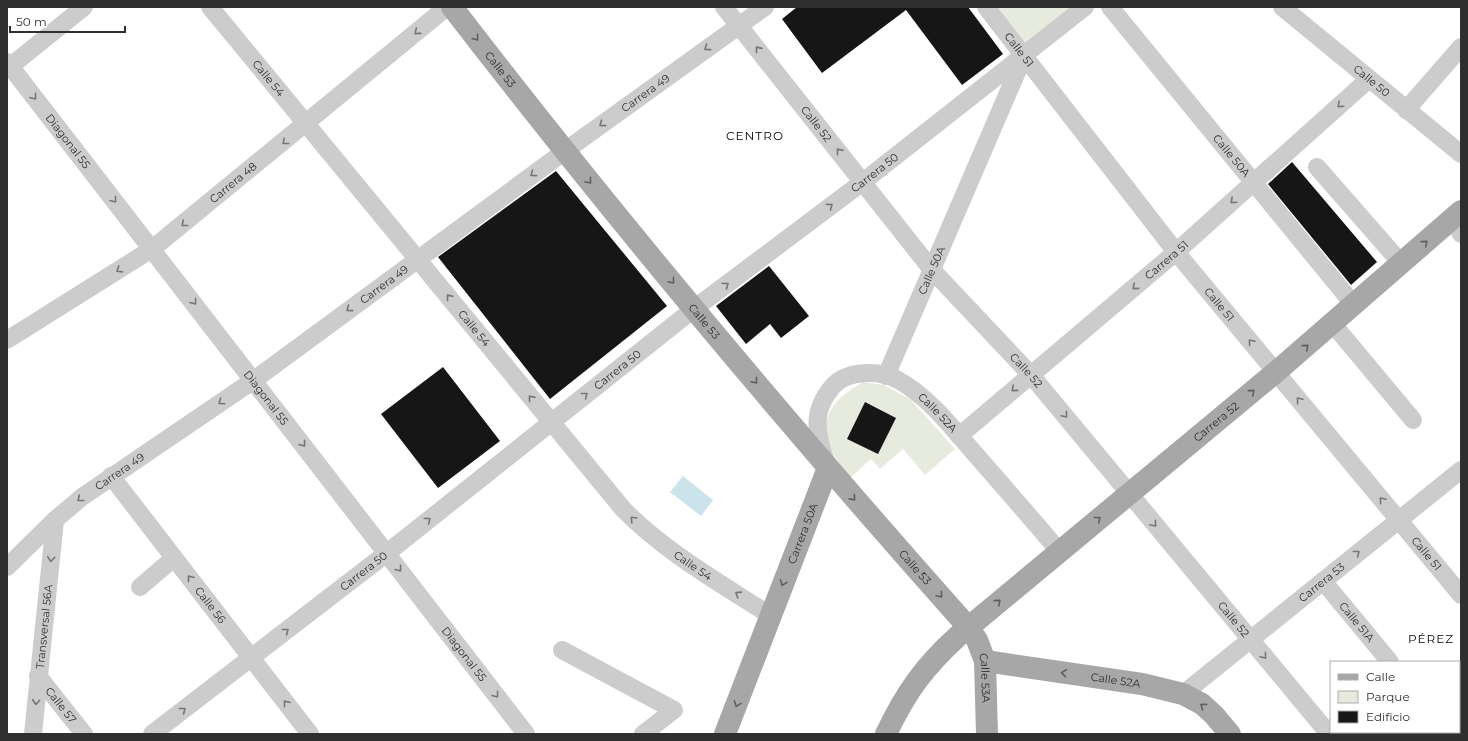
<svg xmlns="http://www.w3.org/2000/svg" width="1468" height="741" viewBox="0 0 1468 741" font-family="Montserrat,sans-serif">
  <rect width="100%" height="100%" fill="#fff"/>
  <path fill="#e7ebdd" d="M986 7H1085L1024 55Z
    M863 382 884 385 910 399 955 449 925 475 903 449 880 469 871 459 850 478C817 438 815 409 863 382Z"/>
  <path fill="#cbe3ea" d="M683 476 713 500 701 516 670 492Z"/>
  <path fill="#161616" d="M797 7H968L1003 54 962 85 906 10 822 73 782 19Z
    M1292 162 1377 262 1351 285 1268 184Z
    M556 171 667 306 550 399 438 257Z
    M769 266 809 316 781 338 770 324 746 344 716 306Z
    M443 367 500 441 438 488 381 414Z
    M865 402 896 418 878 454 847 439Z"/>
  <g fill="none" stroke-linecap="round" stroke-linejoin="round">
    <g stroke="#ccc" stroke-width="18">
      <path id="s1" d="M210 7 623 509C665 552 720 583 771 616"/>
      <path id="s2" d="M724 7 932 270 1031 375 1329 734"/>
      <path id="s3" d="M986 7 1176 252 1461 595"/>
      <path id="s4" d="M1110 7 1354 305"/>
      <path id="s5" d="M1282 7 1461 154"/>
      <path id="s6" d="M7 62 526 734"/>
      <path d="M7 69 84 7"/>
      <path d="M1406 110 1461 47"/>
      <path d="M1317 167 1401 263"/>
      <path d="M1453 218 1461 234"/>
      <path d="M1332 323 1413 420"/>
      <path id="s7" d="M7 340 152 249 447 7"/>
      <path id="s8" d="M886 376 1023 58"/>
      <path id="s9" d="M959 436 1176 252 1369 79"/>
      <path id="s10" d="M826 462C816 433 811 411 833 386 847 370 880 370 898 380 928 396 954 430 976 455 1004 487 1032 519 1059 551"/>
      <path id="s11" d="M111 476 310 734"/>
      <path id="s12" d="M7 567 55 520 82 497 254 380 576 143 765 7"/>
      <path id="s13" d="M1323 581 1390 662"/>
      <path d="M140 587 174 558"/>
      <path d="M562 650 674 710 643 734"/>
      <path id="s14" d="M38 676 84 734"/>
      <path id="s15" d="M1183 694 1461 470"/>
      <path id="s16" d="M33 734 55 520"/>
      <path id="s17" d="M152 734 387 553 695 308 864 181 1085 7"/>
    </g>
    <g stroke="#a7a7a7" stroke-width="22">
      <path id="s18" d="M452 7C616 220 789 426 968 627L977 640 985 661 987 734"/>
      <path id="s19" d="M985 661 1142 684 1183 694 1202 704 1214 715 1230 734"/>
      <path d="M1459 718 1461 716"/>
      <path id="s20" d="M725 734 828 468"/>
      <path id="s21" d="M886 734C906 692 924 667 958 636L1276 372 1461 211"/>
      <path d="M1440 734 1442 732"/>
    </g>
  </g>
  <defs><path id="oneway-chevron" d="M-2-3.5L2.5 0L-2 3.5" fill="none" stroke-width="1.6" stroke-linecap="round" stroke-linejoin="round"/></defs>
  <g stroke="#767676">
    <use href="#oneway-chevron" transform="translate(417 32) rotate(140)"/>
    <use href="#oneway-chevron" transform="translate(707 48) rotate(144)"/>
    <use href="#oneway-chevron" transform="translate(758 49) rotate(-129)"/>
    <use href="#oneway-chevron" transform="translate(34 97) rotate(52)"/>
    <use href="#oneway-chevron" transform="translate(1340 105) rotate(138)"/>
    <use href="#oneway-chevron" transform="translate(602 124) rotate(144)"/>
    <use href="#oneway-chevron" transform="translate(285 142) rotate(141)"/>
    <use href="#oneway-chevron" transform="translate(839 151) rotate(-129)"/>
    <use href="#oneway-chevron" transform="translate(533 174) rotate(144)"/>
    <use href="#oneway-chevron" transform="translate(114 200) rotate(52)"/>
    <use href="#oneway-chevron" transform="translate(1233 201) rotate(138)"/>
    <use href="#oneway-chevron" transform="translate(830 206) rotate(-37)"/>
    <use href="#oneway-chevron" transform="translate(184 224) rotate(141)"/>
    <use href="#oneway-chevron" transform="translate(119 270) rotate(148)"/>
    <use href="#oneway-chevron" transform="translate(726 285) rotate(-37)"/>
    <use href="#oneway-chevron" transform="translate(1135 287) rotate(140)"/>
    <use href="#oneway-chevron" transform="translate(449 297) rotate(-129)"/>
    <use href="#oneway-chevron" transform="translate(194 302) rotate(52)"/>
    <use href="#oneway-chevron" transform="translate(349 309) rotate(144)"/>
    <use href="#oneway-chevron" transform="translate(1251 342) rotate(-130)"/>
    <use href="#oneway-chevron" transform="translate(1014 389) rotate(140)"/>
    <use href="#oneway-chevron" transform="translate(585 395) rotate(-39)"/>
    <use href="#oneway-chevron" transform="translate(531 398) rotate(-129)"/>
    <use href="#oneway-chevron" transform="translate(1299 400) rotate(-130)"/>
    <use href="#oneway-chevron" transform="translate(221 402) rotate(146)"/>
    <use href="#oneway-chevron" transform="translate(1065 415) rotate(50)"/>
    <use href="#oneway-chevron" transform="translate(303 444) rotate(52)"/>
    <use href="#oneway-chevron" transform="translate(80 499) rotate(142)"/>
    <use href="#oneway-chevron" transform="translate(1382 500) rotate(-130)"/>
    <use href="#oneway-chevron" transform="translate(633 519) rotate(-134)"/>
    <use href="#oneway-chevron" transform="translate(428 520) rotate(-38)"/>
    <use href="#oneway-chevron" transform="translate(1154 524) rotate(50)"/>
    <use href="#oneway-chevron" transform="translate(1357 553) rotate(-39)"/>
    <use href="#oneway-chevron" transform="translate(51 559) rotate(96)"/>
    <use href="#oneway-chevron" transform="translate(399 569) rotate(52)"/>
    <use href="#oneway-chevron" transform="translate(190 578) rotate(-128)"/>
    <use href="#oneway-chevron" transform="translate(738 594) rotate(-147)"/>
    <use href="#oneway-chevron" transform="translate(286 631) rotate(-38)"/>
    <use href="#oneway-chevron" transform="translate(1264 656) rotate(50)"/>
    <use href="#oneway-chevron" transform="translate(496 695) rotate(52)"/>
    <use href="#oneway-chevron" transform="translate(36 702) rotate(95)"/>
    <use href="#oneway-chevron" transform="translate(286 703) rotate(-128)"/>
    <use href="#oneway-chevron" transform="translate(183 710) rotate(-38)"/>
  </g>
  <g stroke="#5f5f5f">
    <use href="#oneway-chevron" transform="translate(476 38) rotate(52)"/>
    <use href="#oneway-chevron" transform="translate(589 181) rotate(50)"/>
    <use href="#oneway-chevron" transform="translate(1425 243) rotate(-41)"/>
    <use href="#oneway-chevron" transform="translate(672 281) rotate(50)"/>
    <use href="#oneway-chevron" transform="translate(1306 347) rotate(-41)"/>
    <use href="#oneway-chevron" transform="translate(755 381) rotate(50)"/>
    <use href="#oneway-chevron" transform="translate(1252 392) rotate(-40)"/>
    <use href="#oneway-chevron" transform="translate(853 498) rotate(49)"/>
    <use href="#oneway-chevron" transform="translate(1098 519) rotate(-39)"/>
    <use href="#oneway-chevron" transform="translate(783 583) rotate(111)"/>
    <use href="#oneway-chevron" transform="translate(940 595) rotate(49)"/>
    <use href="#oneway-chevron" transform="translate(998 602) rotate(-40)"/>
    <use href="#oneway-chevron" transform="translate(1064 673) rotate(-172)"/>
    <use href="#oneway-chevron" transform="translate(737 704) rotate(111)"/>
    <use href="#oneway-chevron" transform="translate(1203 706) rotate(-144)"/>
  </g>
  <g text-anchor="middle" stroke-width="4" stroke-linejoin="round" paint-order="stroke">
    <g font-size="11" fill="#2f2f2f" stroke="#fff">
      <text dy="4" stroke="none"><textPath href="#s3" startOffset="54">Calle 51</textPath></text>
      <text dy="4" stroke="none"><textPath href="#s18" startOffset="79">Calle 53</textPath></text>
      <text dy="4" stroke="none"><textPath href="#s1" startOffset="92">Calle 54</textPath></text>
      <text dy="4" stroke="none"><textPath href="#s5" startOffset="116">Calle 50</textPath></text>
      <text dy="4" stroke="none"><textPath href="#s12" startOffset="796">Carrera 49</textPath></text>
      <text dy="4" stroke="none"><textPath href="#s2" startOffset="149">Calle 52</textPath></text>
      <text dy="4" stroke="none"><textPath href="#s6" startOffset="100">Diagonal 55</textPath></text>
      <text dy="4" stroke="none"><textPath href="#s4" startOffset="192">Calle 50A</textPath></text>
      <text dy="4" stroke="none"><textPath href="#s17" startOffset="915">Carrera 50</textPath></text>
      <text dy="4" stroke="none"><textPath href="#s7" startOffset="276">Carrera 48</textPath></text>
      <text dy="4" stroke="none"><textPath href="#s9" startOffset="272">Carrera 51</textPath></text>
      <text dy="4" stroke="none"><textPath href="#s8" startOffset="115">Calle 50A</textPath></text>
      <text dy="4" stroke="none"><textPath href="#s12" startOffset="472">Carrera 49</textPath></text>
      <text dy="4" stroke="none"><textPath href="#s3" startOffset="378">Calle 51</textPath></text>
      <text dy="4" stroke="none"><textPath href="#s18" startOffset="403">Calle 53</textPath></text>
      <text dy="4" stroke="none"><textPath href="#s1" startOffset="416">Calle 54</textPath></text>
      <text dy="4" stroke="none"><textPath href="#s17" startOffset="591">Carrera 50</textPath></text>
      <text dy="4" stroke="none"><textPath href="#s2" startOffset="473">Calle 52</textPath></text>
      <text dy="4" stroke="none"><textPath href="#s6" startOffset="424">Diagonal 55</textPath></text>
      <text dy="4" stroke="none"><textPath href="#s10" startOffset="202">Calle 52A</textPath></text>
      <text dy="4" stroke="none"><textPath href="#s21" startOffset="458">Carrera 52</textPath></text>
      <text dy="4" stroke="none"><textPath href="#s12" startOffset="148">Carrera 49</textPath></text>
      <text dy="4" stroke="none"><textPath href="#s20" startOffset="215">Carrera 50A</textPath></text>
      <text dy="4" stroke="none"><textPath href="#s3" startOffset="702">Calle 51</textPath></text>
      <text dy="4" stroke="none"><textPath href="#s1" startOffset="740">Calle 54</textPath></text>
      <text dy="4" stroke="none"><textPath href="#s18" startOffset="727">Calle 53</textPath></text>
      <text dy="4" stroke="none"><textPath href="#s17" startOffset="267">Carrera 50</textPath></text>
      <text dy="4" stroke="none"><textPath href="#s15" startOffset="178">Carrera 53</textPath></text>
      <text dy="4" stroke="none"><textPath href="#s11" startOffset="163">Calle 56</textPath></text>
      <text dy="4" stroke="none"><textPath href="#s2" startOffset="797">Calle 52</textPath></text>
      <text dy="4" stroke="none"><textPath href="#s13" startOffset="53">Calle 51A</textPath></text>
      <text dy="4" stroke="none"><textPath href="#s16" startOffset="108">Transversal 56A</textPath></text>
      <text dy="4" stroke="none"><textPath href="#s6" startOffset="748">Diagonal 55</textPath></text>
      <text dy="4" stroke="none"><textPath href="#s18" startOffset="862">Calle 53A</textPath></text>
      <text dy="4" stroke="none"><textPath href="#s19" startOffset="132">Calle 52A</textPath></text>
      <text dy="4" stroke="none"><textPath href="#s14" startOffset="37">Calle 57</textPath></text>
    </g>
    <g font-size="12" letter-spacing="1" fill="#000" stroke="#fff">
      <text x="755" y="140">CENTRO</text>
      <text x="1431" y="643">PÉREZ</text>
    </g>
  </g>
  <rect width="1468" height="741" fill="none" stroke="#2f2f2f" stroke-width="16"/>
  <rect x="1330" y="661" width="130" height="72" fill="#ffffff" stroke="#acacac"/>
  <rect x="1338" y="674" width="20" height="6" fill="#a7a7a7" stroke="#acacac"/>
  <text x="1366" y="681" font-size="12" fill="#2f2f2f">Calle</text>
  <rect x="1338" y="691" width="20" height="12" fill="#e7ebdd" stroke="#acacac"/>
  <text x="1366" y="701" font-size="12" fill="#2f2f2f">Parque</text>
  <rect x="1338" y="711" width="20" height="12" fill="#161616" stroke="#acacac"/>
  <text x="1366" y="721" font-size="12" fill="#2f2f2f">Edificio</text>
  <path d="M10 26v6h115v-6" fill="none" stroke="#2f2f2f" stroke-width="2"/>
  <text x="16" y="26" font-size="12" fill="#2f2f2f" stroke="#ffffff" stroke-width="3" paint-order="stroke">50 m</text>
</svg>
